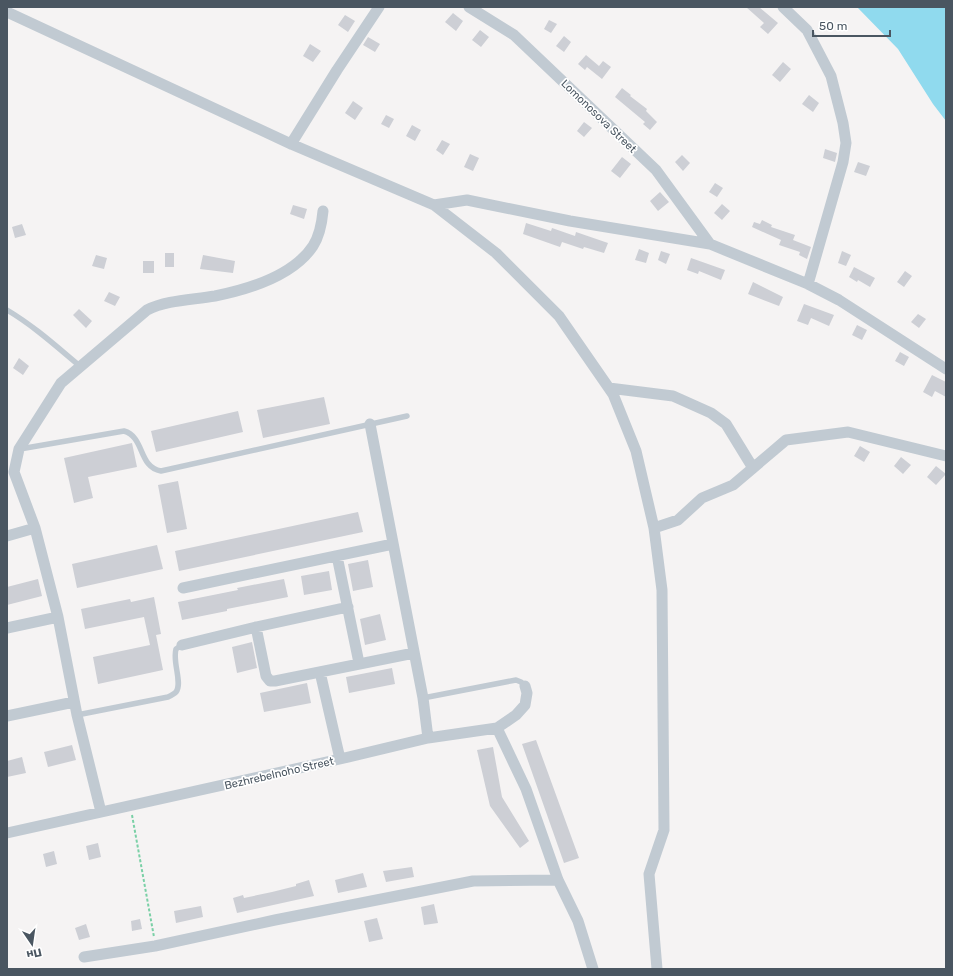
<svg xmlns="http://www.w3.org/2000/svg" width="953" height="976" viewBox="0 0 953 976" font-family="Rubik,sans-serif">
  <rect width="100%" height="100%" fill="#f5f3f3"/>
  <path fill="#90daee" d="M857 7H946V121L933 104 898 49Z"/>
  <path fill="#cdcfd5" d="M746 7H759L778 23 768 34 760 27 764 23Z
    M453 13 463 21 456 31 445 22Z
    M345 15 355 21 348 32 338 25Z
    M549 20 557 24 551 33 544 29Z
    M480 30 489 37 481 47 472 40Z
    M564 36 571 42 564 52 556 46Z
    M368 37 380 44 375 52 363 45Z
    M310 44 321 51 313 62 303 56Z
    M586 55 599 66 603 61 611 67 602 79 587 67 585 70 578 64Z
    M783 62 791 69 780 82 772 75Z
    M622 88 631 95 630 96 647 109 646 111 657 122 650 130 643 124 645 122 615 97Z
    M809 95 819 103 813 112 802 104Z
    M353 101 363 108 355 120 345 113Z
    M386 115 394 119 389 128 381 124Z
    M584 122 592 128 584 137 577 131Z
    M412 125 421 130 415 141 406 136Z
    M442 140 450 144 443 155 436 150Z
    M825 149 837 153 835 162 823 158Z
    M470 154 479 158 473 171 464 167Z
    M682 155 690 163 683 171 675 162Z
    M622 157 631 164 620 178 611 171Z
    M858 162 870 166 866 176 854 172Z
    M715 183 723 188 717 197 709 192Z
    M660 192 669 202 658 211 650 201Z
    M722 204 730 211 722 220 714 213Z
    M293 205 307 209 304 219 290 214Z
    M762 220 772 225 771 227 795 235 793 240 811 247 807 259 799 255 800 252 779 245 781 240 752 227 754 222 760 224Z
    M526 223 551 231 552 228 575 236 576 232 608 243 604 253 584 247 583 249 562 242 560 247 523 234Z
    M22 224 26 235 15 238 12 227Z
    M639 249 649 253 646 263 635 260Z
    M661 251 670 254 666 264 658 260Z
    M842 251 851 255 846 266 838 263Z
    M165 253H174V267H165Z
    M96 255 107 258 104 269 92 266Z
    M203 255 235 261 233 273 200 269Z
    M691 258 725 270 721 280 699 271 698 274 687 270Z
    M143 261H154V273H143Z
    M854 267 875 278 870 287 858 280 857 282 849 277Z
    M905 271 912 276 904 287 897 282Z
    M753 282 783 297 779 306 748 294Z
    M109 292 120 297 115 306 104 301Z
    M804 304 834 315 829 326 811 318 808 325 797 321Z
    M79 309 92 321 86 328 73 315Z
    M918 314 926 319 919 328 911 322Z
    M857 325 867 330 862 340 852 335Z
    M900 352 909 357 904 366 895 361Z
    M19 358 29 366 23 375 13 368Z
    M932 375 946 382V397L935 391 932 397 923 392Z
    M324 397 330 424 263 438 257 410Z
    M238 411 243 432 156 452 151 431Z
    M132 443 137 467 88 477 93 498 74 503 64 458Z
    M860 446 870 452 864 462 854 456Z
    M901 457 911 465 903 474 894 466Z
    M936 466 946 474 936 485 927 477Z
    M178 481 187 529 167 533 158 485Z
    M358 512 363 532 179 571 175 551Z
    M157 545 163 569 77 588 72 564Z
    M368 560 373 587 353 591 348 564Z
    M329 571 332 590 304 595 301 576Z
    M38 579 42 596 7 605V587Z
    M284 579 288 597 227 609V611L182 620 178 602 238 590 237 588Z
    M154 597 161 634 156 635 163 670 98 684 93 657 150 645 144 617 85 629 81 609 130 599 131 602Z
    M380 614 386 640 365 645 360 619Z
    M252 642 257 668 237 673 232 647Z
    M392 668 395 684 349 693 346 677Z
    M307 683 311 703 264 712 260 693Z
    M536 740 579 858 564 863 522 744Z
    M72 745 76 760 48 767 44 752Z
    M493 747 502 797 529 841 520 848 490 806 477 750Z
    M22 757 26 773 7 777V761Z
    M98 843 101 857 89 860 86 846Z
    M54 851 57 864 46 867 43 854Z
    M412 867 414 877 386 882 383 871Z
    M363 873 367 887 338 893 335 880Z
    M309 880 314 896 237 913 233 898 243 895 244 898 272 892 296 886V884Z
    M434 904 438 923 424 925 421 907Z
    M201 906 203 917 176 923 174 911Z
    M377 918 383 939 369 942 364 921Z
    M140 919 142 929 132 931 131 921Z
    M86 924 90 937 79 940 75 928Z"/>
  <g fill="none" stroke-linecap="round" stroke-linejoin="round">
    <path stroke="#7ad0a6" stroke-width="2" stroke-dasharray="3 2" stroke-linecap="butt" d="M132 815 154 937"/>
    <path stroke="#c1cad2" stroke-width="5.5" d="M7 310C34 326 57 347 81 367
      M20 449 124 431C145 437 138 467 161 471L407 416
      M423 698 516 680 521 682 525 686
      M77 715 168 697C170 696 174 694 176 692 183 683 172 662 176 649L182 645"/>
    <path stroke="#c1cad2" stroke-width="11" d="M469 7 514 35 656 170 710 244
      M783 7 807 30 831 76 843 123 846 143 843 162 808 284
      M7 12 291 144 434 205 496 253 559 316 613 394 636 451 654 528 662 590 664 830 649 874 657 969
      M291 144 337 70 379 7
      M434 205 467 200 570 221 710 244 808 284 839 300 946 369
      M609 388 673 396 711 413 726 424 753 468
      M370 424 423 698 428 738
      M654 528 678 520 702 498 733 485 786 440 848 432 946 456
      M7 536 35 528
      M337 556 359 663
      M183 588 393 544
      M256 627 266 676 270 681H275L414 653
      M7 628 58 617
      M182 645 256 627 348 607
      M320 672 340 759
      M7 716 74 702
      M497 728 526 789 558 880 578 921 593 969
      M101 812 77 715 58 617 35 528 14 472 19 449 61 383 147 310C167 300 192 300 215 296 250 289 293 276 313 246 320 235 322 222 323 211
      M7 833 340 759 428 738 497 728 516 715 525 705 527 693 525 686
      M84 957 155 946 275 920 473 881 558 880"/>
  </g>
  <g text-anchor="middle" stroke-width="3.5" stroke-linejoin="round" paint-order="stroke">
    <g font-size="11" fill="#4a5661" stroke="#fff">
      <text transform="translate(599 116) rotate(44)" y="4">Lomonosova Street</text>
      <text transform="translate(279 773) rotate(-13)" y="4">Bezhrebelnoho Street</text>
    </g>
  </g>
  <rect width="953" height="976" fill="none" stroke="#4a5661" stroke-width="16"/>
  <g transform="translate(32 944) rotate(167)" stroke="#ffffff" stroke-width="3" paint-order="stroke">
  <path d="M0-3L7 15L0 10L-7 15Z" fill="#4a5661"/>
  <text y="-6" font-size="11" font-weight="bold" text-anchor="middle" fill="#4a5661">Пн</text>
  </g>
  <path d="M813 30v6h77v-6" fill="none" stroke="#4a5661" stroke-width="2"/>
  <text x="819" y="30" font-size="12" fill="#4a5661" stroke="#ffffff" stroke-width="3" paint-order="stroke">50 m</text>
</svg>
